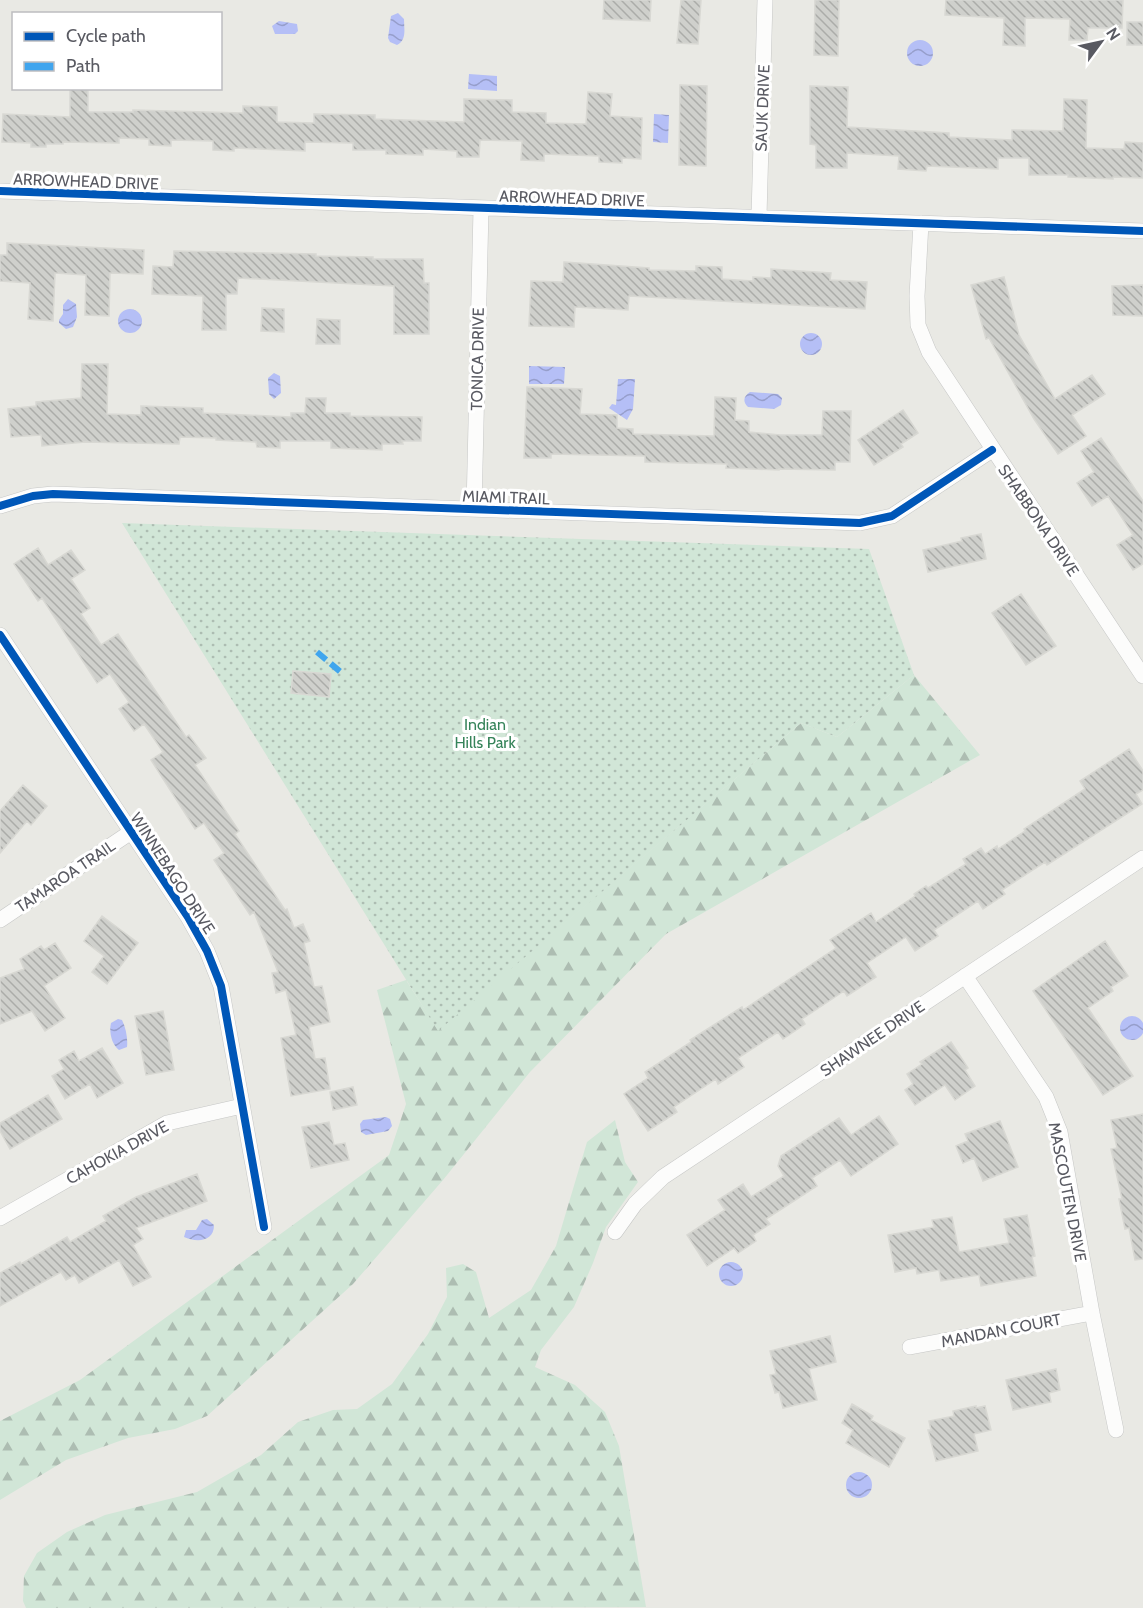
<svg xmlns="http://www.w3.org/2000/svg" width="1143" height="1608" viewBox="0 0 1143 1608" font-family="Cabin,sans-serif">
  <defs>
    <pattern id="forest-firs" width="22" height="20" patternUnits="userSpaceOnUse" patternTransform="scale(1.5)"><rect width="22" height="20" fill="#d1e6d7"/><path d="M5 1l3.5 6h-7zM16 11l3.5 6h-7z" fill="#adbdb2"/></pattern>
    <pattern id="park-dots" width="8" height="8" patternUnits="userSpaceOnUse" patternTransform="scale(1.5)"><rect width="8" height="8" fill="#d1e6d7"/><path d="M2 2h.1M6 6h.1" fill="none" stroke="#adbdb2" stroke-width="1.8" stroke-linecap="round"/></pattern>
    <pattern id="water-waves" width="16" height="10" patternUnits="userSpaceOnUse" patternTransform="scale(1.5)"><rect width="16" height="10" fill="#b5bff6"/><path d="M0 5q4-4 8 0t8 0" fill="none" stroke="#969ecb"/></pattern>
    <pattern id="building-back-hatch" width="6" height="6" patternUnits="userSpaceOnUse" patternTransform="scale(1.5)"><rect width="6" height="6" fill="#cfd0cc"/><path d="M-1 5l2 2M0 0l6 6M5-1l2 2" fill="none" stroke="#abaca9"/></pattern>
  </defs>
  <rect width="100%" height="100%" fill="#e9e9e4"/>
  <path fill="url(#forest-firs)" d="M914 675 980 755 666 934 530 1072 443 1180 353 1284 207 1416 175 1429 128 1438 66 1460 0 1500V1421L80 1380 389 1155 406 1104 377 990 406 980 438 1030 801 723 837 737Z
    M615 1120 625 1162 638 1182 606 1227 593 1263 574 1307 541 1350 535 1367 575 1385 605 1412 619 1446 646 1607 26 1608 23 1601 24 1576 37 1553 67 1532 105 1515 197 1492 261 1455 298 1422 333 1410 357 1409 392 1384 428 1334 447 1297 446 1268 463 1264 476 1272 489 1318 531 1290 556 1246 587 1142Z"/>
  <path fill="url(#park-dots)" d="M122 523 869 549 914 675 837 737 801 723 438 1031Z"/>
  <path fill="url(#water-waves)" d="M398 13 404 19C404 29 407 40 397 45L390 42 388 38 391 16Z
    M279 21 297 24 298 31 295 34H275L272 26Z
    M907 53a13 13 0 1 1 26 0a13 13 0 1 1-26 0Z
    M469 74 497 76V91L468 89Z
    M654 114 669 115 668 143 653 142Z
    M68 299 76 304 77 317 73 327 66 329 59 323V320L63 314V305Z
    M118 321a12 12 0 1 1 24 0a12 12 0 1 1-24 0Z
    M800 344a11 11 0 1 1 22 0a11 11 0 1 1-22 0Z
    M529 366 565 367 564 384H529Z
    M274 373 280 376 281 393 274 399 269 394 268 378Z
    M618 379H635L633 409 627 420 609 408 612 404 616 405Z
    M750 392 778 394 782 398 781 405 774 409 748 407C742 401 744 396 750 392Z
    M1120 1028a12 12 0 1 1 24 0a12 12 0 1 1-24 0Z
    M118 1019 122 1020C126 1028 128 1039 127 1047L119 1050C111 1044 109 1031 111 1023Z
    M386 1117 390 1119 392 1126 388 1131 366 1135 361 1132 360 1124 363 1120Z
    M207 1219 214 1225C214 1243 195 1242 184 1237L186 1230H196L202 1220Z
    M719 1274a12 12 0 1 1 24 0a12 12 0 1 1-24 0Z
    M846 1485a13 13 0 1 1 26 0a13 13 0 1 1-26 0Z"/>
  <path fill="url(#building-back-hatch)" stroke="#d8d8d3" stroke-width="1.5" d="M604 0H651L650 21 603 19Z
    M681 0H701L698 44 677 43Z
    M815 0H839L838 56 814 55Z
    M946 0H1123L1122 28H1088L1087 40H1069L1070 19 1025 18V46L1003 45 1004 18 945 15Z
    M1127 22H1143V45H1127Z
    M680 85 707 86 706 166 679 165Z
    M810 86 848 87 847 127 949 133V137L1012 140V130L1063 131 1064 99 1087 100 1086 148 1124 149 1125 142 1143 143V178L1113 177V179L1068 177V175H1029V158H998V169L927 166 926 171 898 169 899 156 847 153V168H816V145L810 144Z
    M70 88H88V112H133V110L243 113V106L277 107V122L314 123V114L375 115V119L464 122V99L512 100V112L546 113V123L586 124 588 92 612 94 610 116 642 118 641 159 622 158V163L599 162V156L544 154V161L521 160 522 141 480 140 479 157H457V151L423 149V155L386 154V150H353V143L305 142V151L234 148V151L213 150V141L171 140V146L149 145V139L119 138V143L63 142V144H46V147H31V143L2 142 3 114 70 117Z
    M7 243 144 250 143 274 110 273 109 316 85 315 86 275 55 273 53 321 28 319 30 283 0 281V255H7Z
    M174 251 316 254V256L373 257V259H423L424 283H429V334H394V286L238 278 237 294H226V330H202L203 296 152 294 153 266 173 267Z
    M564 262 649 268V270L696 271V266L722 267V279L753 281V277L771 278V269L831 273 830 280 867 282 865 309 629 296 628 310 575 307 574 327 529 326 531 281 563 282Z
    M1004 277 1019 335 1055 399 1092 375 1105 394 1072 415 1086 436 1058 454 1034 419 989 338 986 339 971 285Z
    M1143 285V316L1113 315 1112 286Z
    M262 308 284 309V332L261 331Z
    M317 319 340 320V344H316Z
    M82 364H108L107 414 141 415V406L203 408V413L291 417V413H305L306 398H326L325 413H350V416L422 417 421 441H402L403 444H382V450L331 448V441H280V448L257 447 256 442 216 440V438L180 437 179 444 85 442 42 446 41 435 11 437 8 409 36 406V402L81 398Z
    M527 387 582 389 580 414 617 415V428L633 429V434L714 436 715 397 736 398 735 420 749 421V432L780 435H822L823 411H851L850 462H835V470L779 469V470L726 468 727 464 645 462V456L551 454V458H524Z
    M903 410 918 433 901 444 903 447 874 465 858 440Z
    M1101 438 1143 501V564L1133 570 1117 545 1133 535 1108 496 1092 506 1077 483 1094 472 1081 451Z
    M981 534 986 559 928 572 923 550 962 541 961 538Z
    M38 548 48 565 71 550 85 570 71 579 90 608 81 614 101 645 118 634 186 737 189 735 206 758 195 765 239 831 235 834 285 910 287 909 294 928 303 924 310 941 304 943 314 987 322 986 330 1022 309 1027 315 1059 325 1058 330 1089 291 1096 281 1038 296 1035 286 990 276 993 272 973 278 972 254 912 250 915 214 860 224 853 204 823 195 829 151 760 163 752 144 724 134 731 119 709 129 702 110 674 97 683 42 598 38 601 14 564Z
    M1021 594 1056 646 1026 665 992 613Z
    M293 671 331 674 329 697 291 693Z
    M1129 749 1143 771V790L1136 794 1142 804 1047 865 1045 862 1002 890 1005 894 983 909 978 901 934 930 938 936 915 951 906 937 867 963 876 977 847 996 844 991 802 1019 805 1024 783 1039 778 1032 738 1058 744 1067 718 1084 716 1079 674 1107 677 1112 648 1131 624 1094 648 1078 645 1072 691 1042 690 1040 742 1007 743 1010 836 948 830 940 871 913 876 922 915 896 914 894 926 886 928 888 966 864 963 859 981 848 985 854 997 846 998 849 1025 831 1024 829 1085 789 1080 781Z
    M23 785 47 806 31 825 27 821 0 853V811Z
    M102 916 138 943 107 984 92 972 104 956 84 941Z
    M1105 941 1128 976 1111 987 1113 991 1088 1008 1133 1076 1103 1095 1033 991Z
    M55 943 71 968 44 986 65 1018 45 1031 32 1011 0 1024V978L24 969 20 959 41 946 44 950Z
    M163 1011 174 1070 146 1075 135 1016Z
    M951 1042 968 1068 965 1070 975 1086 955 1100 945 1085 915 1105 905 1090 913 1084 907 1074 922 1064 920 1062Z
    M102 1048 123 1083 97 1098 90 1084 65 1099 52 1076 64 1069 59 1060 74 1051 79 1061Z
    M353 1087 357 1105 333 1110 330 1092Z
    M48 1095 62 1119 10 1149 0 1131V1123Z
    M1143 1114V1259L1135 1260 1129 1228 1125 1229 1119 1199H1122L1111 1149 1117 1148 1111 1120Z
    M879 1116 898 1144 851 1176 840 1160 812 1178 817 1186 766 1219 770 1224 753 1235 756 1241 738 1253 734 1248 707 1266 687 1235 725 1210 718 1200 743 1184 751 1197 784 1176 778 1166 781 1156 839 1118 851 1135Z
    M1000 1121 1018 1167 983 1181 974 1158 963 1163 956 1146 968 1141 965 1134Z
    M329 1122 334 1145 345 1143 349 1160 311 1168 302 1127Z
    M197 1174 207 1201 136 1228 143 1239 133 1245 151 1277 133 1286 119 1260 79 1283 75 1275 66 1280 61 1272 0 1306V1273L20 1262 21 1264 67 1237 70 1242 106 1221 103 1216 136 1197Z
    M1027 1215 1035 1256 1032 1257 1036 1276 981 1286 979 1275 941 1281 939 1270 917 1274 916 1268 895 1272 888 1235 934 1227 932 1220 952 1217 959 1252 1009 1243 1004 1219Z
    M830 1336 836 1362 809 1369 817 1400 783 1408 779 1392 775 1393 770 1375 776 1374 770 1351Z
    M1056 1369 1060 1390 1049 1393 1051 1402 1013 1410 1006 1380Z
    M852 1404 873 1416 871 1420 905 1438 889 1467 846 1443 853 1430 842 1423Z
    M976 1406V1408L985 1406 991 1430 974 1434 978 1451 936 1461 928 1430H931L929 1421 954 1416 953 1411Z"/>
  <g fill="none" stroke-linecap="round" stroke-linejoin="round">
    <g stroke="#c6c7c6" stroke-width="16">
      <path id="street" d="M0 191 1143 231
        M759 216 765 0
        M921 223 917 296 918 325 929 352 1143 676
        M0 506 33 496 53 494 860 523 892 516 992 450
        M474 509 481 209
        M0 635 188 917 207 951 221 986 264 1227
        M0 920 131 832
        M965 976 1046 1097 1060 1132 1092 1313 1116 1430
        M0 1218 167 1123 242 1106
        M615 1232 635 1204 663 1177 1143 858
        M910 1347 1092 1313"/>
    </g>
    <use href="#street" stroke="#fcfcfb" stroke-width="15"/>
    <path stroke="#40a5ee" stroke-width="6" stroke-dasharray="12 6" stroke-linecap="butt" d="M317 652 343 674"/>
    <g stroke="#fff" stroke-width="11">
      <path id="cycleway" d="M0 191 1143 231
        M0 506 33 496 53 494 860 523 892 516 992 450
        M0 635 188 917 207 951 221 986 264 1227"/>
    </g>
    <use href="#cycleway" stroke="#0057b8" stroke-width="8"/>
  </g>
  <g text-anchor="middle" stroke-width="6" stroke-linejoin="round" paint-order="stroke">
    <g font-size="16" fill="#595a62" stroke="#fff">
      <text transform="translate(762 108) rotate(-88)" y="6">SAUK DRIVE</text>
      <text transform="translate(86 181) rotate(2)" y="6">ARROWHEAD DRIVE</text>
      <text transform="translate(572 198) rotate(2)" y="6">ARROWHEAD DRIVE</text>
      <text transform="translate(477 359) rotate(-89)" y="6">TONICA DRIVE</text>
      <text transform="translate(506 497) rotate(2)" y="6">MIAMI TRAIL</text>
      <text transform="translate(1039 520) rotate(56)" y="6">SHABBONA DRIVE</text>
      <text transform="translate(173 873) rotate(57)" y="6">WINNEBAGO DRIVE</text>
      <text transform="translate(65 876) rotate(-34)" y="6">TAMAROA TRAIL</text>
      <text transform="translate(872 1038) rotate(-34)" y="6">SHAWNEE DRIVE</text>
      <text transform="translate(117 1152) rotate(-29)" y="6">CAHOKIA DRIVE</text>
      <text transform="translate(1068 1192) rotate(79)" y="6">MASCOUTEN DRIVE</text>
      <text transform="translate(1001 1330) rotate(-11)" y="6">MANDAN COURT</text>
    </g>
    <g font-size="16" fill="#36845a" stroke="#fff">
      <text x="485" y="730">Indian<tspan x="485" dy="18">Hills Park</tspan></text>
    </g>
  </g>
  <rect x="12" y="12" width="210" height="78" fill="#ffffff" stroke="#bdbdc0" stroke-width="1.5"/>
  <rect x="24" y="32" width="30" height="9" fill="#0057b8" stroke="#bdbdc0" stroke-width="1.5"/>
  <text x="66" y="42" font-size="18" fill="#595a62">Cycle path</text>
  <rect x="24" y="62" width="30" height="9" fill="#40a5ee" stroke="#bdbdc0" stroke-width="1.5"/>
  <text x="66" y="72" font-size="18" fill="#595a62">Path</text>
  <g transform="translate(1101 42) rotate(57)" stroke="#ffffff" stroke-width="4.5" paint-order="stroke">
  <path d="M0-4.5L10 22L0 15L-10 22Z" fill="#595a62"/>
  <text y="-9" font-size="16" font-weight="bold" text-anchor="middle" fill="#595a62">N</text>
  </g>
</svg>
